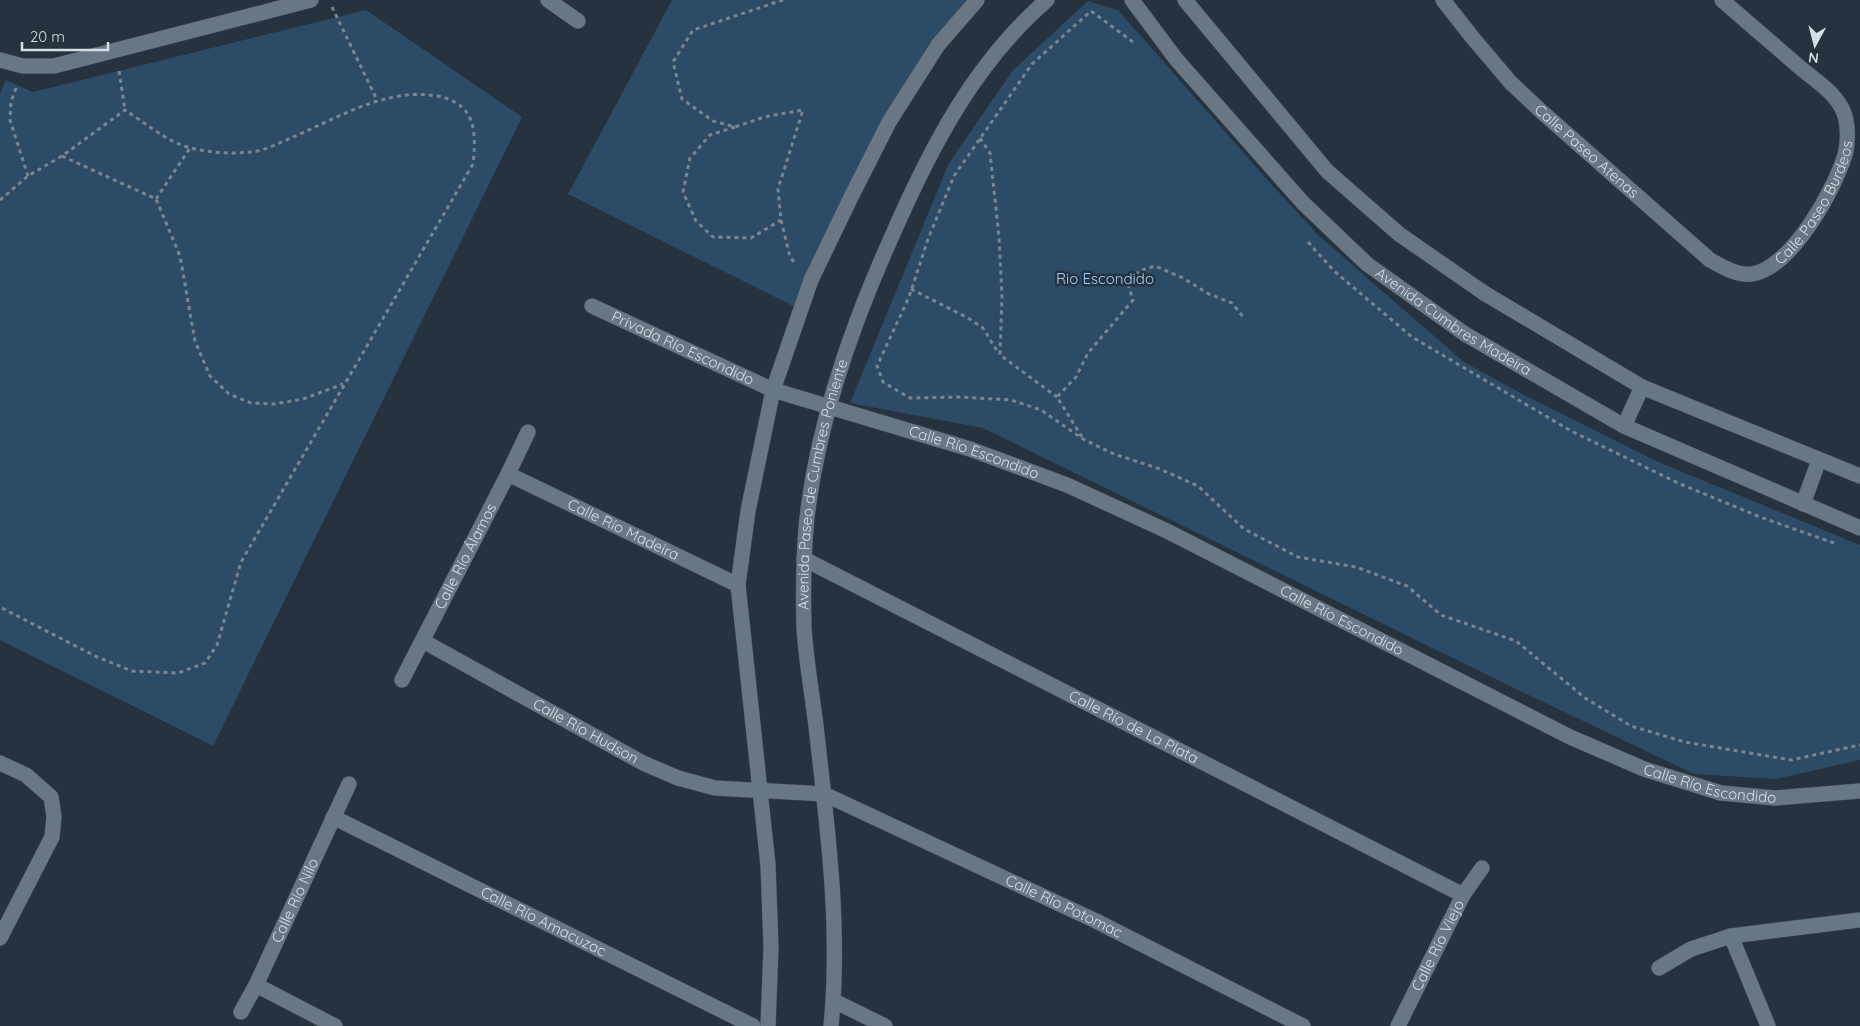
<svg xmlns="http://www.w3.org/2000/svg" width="1860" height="1026" viewBox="0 0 1860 1026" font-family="Quicksand,sans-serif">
  <rect width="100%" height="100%" fill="#26323d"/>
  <path fill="#2c4b66" d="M672 0H980L888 118 799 309 568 194Z
    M1088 1 1118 10 1271 184 1319 236 1464 362 1526 396 1656 461 1860 545V760L1776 779 1694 774 1518 690 983 428 850 403 949 163 1013 70Z
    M366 10 522 117 213 746 0 640V94L6 80 33 92Z"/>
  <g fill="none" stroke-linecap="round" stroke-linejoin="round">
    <g stroke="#434d56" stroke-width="16">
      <g id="minor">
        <path d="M548 0 578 21"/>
        <path id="s1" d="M1132 0 1176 59 1303 203 1367 264 1465 334 1624 426 1860 528"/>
        <path d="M1185 0 1327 171 1399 234 1484 293 1642 387 1860 476"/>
        <path id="s2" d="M1443 0 1472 37 1511 83 1542 112 1710 260C1723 267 1737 276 1752 274 1792 268 1837 186 1846 151 1848 140 1848 124 1844 113 1836 92 1813 79 1797 65 1772 43 1747 22 1722 0"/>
        <path d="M0 60 23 66H54L311 0"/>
        <path id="s3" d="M592 306 773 390 970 449 1067 485 1167 531 1570 737 1644 769 1721 793 1775 798 1860 791"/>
        <path d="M1624 426 1642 387"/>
        <path id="s4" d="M508 474 738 585"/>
        <path d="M1803 504 1819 460"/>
        <path id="s5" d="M804 559 1463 895"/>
        <path id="s6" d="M423 641 643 763 678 778 715 788 824 794 1096 921 1303 1026"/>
        <path id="s7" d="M402 680 508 474 528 432"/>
        <path d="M0 763 26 775 51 797 54 817 52 837 0 938"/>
        <path id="s8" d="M333 817 753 1026"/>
        <path d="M1731 936 1768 1026"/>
        <path d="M1659 968 1691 949 1731 936 1860 920"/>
        <path d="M256 985 335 1026"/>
        <path d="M834 1001 885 1026"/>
        <path id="s9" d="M241 1012 256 985 349 784"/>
        <path d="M768 1026 771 947 768 865 738 585 748 511 773 390 811 280 851 197 889 122 938 45 977 0"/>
        <path id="s10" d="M831 1026C841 926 827 825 816 726 812 693 806 660 804 628 803 586 803 543 809 502 822 409 854 320 892 236 930 149 974 63 1047 0"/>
        <path id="s11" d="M1398 1026 1463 895 1482 868"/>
      </g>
    </g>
    <path stroke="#7b858e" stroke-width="3" stroke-dasharray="4 4" stroke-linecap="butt" d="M783 0 693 30 673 62 682 99 713 121 735 127 764 117 803 110 778 189 781 220 790 257 795 263
      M332 7 377 100
      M1133 42 1091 11 1032 64 954 176 928 239 909 297 877 366 883 382 910 398 961 397 1011 400 1041 410 1083 439 1114 454 1160 469 1198 486 1244 529 1298 557 1356 567 1407 586 1441 615 1516 641 1585 698 1631 726 1685 742 1791 760 1860 745
      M119 71 125 110
      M16 88 11 102 10 120 28 176
      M735 127 710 135 690 158 683 192 696 221 713 237 751 238 781 220
      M980 138 990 153 999 237 1002 297 1000 355 1057 397
      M62 156 156 199 180 256 195 341 210 376 229 394 251 403 274 404 303 399 343 384
      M156 199 190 148
      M0 200 28 176 62 156 125 110C145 123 167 142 191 148 210 153 232 154 251 152 264 151 279 143 291 138 338 118 389 85 442 97 477 106 476 135 473 164L241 562 217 645 205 663 178 673 132 671 95 656 0 607
      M1308 242 1334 271 1412 337 1571 431 1678 483 1760 517 1834 543
      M911 289 968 318 983 328 999 354
      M1082 437 1057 397 1076 377 1088 353 1133 300 1128 284 1139 271 1155 266 1183 278 1209 294 1232 303 1244 318"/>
    <use href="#minor" stroke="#697784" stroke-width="15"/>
  </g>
  <g text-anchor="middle" stroke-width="5" stroke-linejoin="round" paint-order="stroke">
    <g font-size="15" fill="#d6dee5" stroke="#26323d">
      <text dy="5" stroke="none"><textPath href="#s2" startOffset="209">Calle Paseo Atenas</textPath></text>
      <text dy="5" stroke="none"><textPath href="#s2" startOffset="518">Calle Paseo Burdeos</textPath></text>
      <text dy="5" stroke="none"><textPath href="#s1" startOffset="458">Avenida Cumbres Madeira</textPath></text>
      <text dy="5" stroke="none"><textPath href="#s3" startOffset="100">Privada Río Escondido</textPath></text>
      <text dy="5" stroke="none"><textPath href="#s3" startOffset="410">Calle Río Escondido</textPath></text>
      <text dy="5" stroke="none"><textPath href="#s10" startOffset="545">Avenida Paseo de Cumbres Poniente</textPath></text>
      <text dy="5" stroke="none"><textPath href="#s4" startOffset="128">Calle Río Madeira</textPath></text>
      <text dy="5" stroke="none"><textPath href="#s7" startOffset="139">Calle Río Álamos</textPath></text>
      <text dy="5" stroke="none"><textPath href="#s3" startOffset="815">Calle Río Escondido</textPath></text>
      <text dy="5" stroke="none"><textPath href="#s5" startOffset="370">Calle Río de La Plata</textPath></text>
      <text dy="5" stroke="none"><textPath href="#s6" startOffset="186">Calle Río Hudson</textPath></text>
      <text dy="5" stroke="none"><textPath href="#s3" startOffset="1220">Calle Río Escondido</textPath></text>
      <text dy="5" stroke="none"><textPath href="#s9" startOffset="124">Calle Río Nilo</textPath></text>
      <text dy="5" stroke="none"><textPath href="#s6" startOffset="702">Calle Río Potomac</textPath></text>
      <text dy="5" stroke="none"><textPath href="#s8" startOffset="235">Calle Río Amacuzac</textPath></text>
      <text dy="5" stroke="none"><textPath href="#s11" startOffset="90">Calle Río Viejo</textPath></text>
    </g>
    <g font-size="15" fill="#9fcffb" stroke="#26323d">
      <text x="1105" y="284">Rio Escondido</text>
    </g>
  </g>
  <g transform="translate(1815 45) rotate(187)" stroke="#26323d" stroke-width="4" paint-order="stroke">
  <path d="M0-4L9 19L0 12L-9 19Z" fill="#d6dee5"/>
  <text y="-8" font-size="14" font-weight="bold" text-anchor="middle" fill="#d6dee5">N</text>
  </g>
  <path d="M22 42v8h86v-8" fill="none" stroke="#d6dee5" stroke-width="2.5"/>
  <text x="30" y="42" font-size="15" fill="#d6dee5" stroke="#26323d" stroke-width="4" paint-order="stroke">20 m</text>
</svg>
